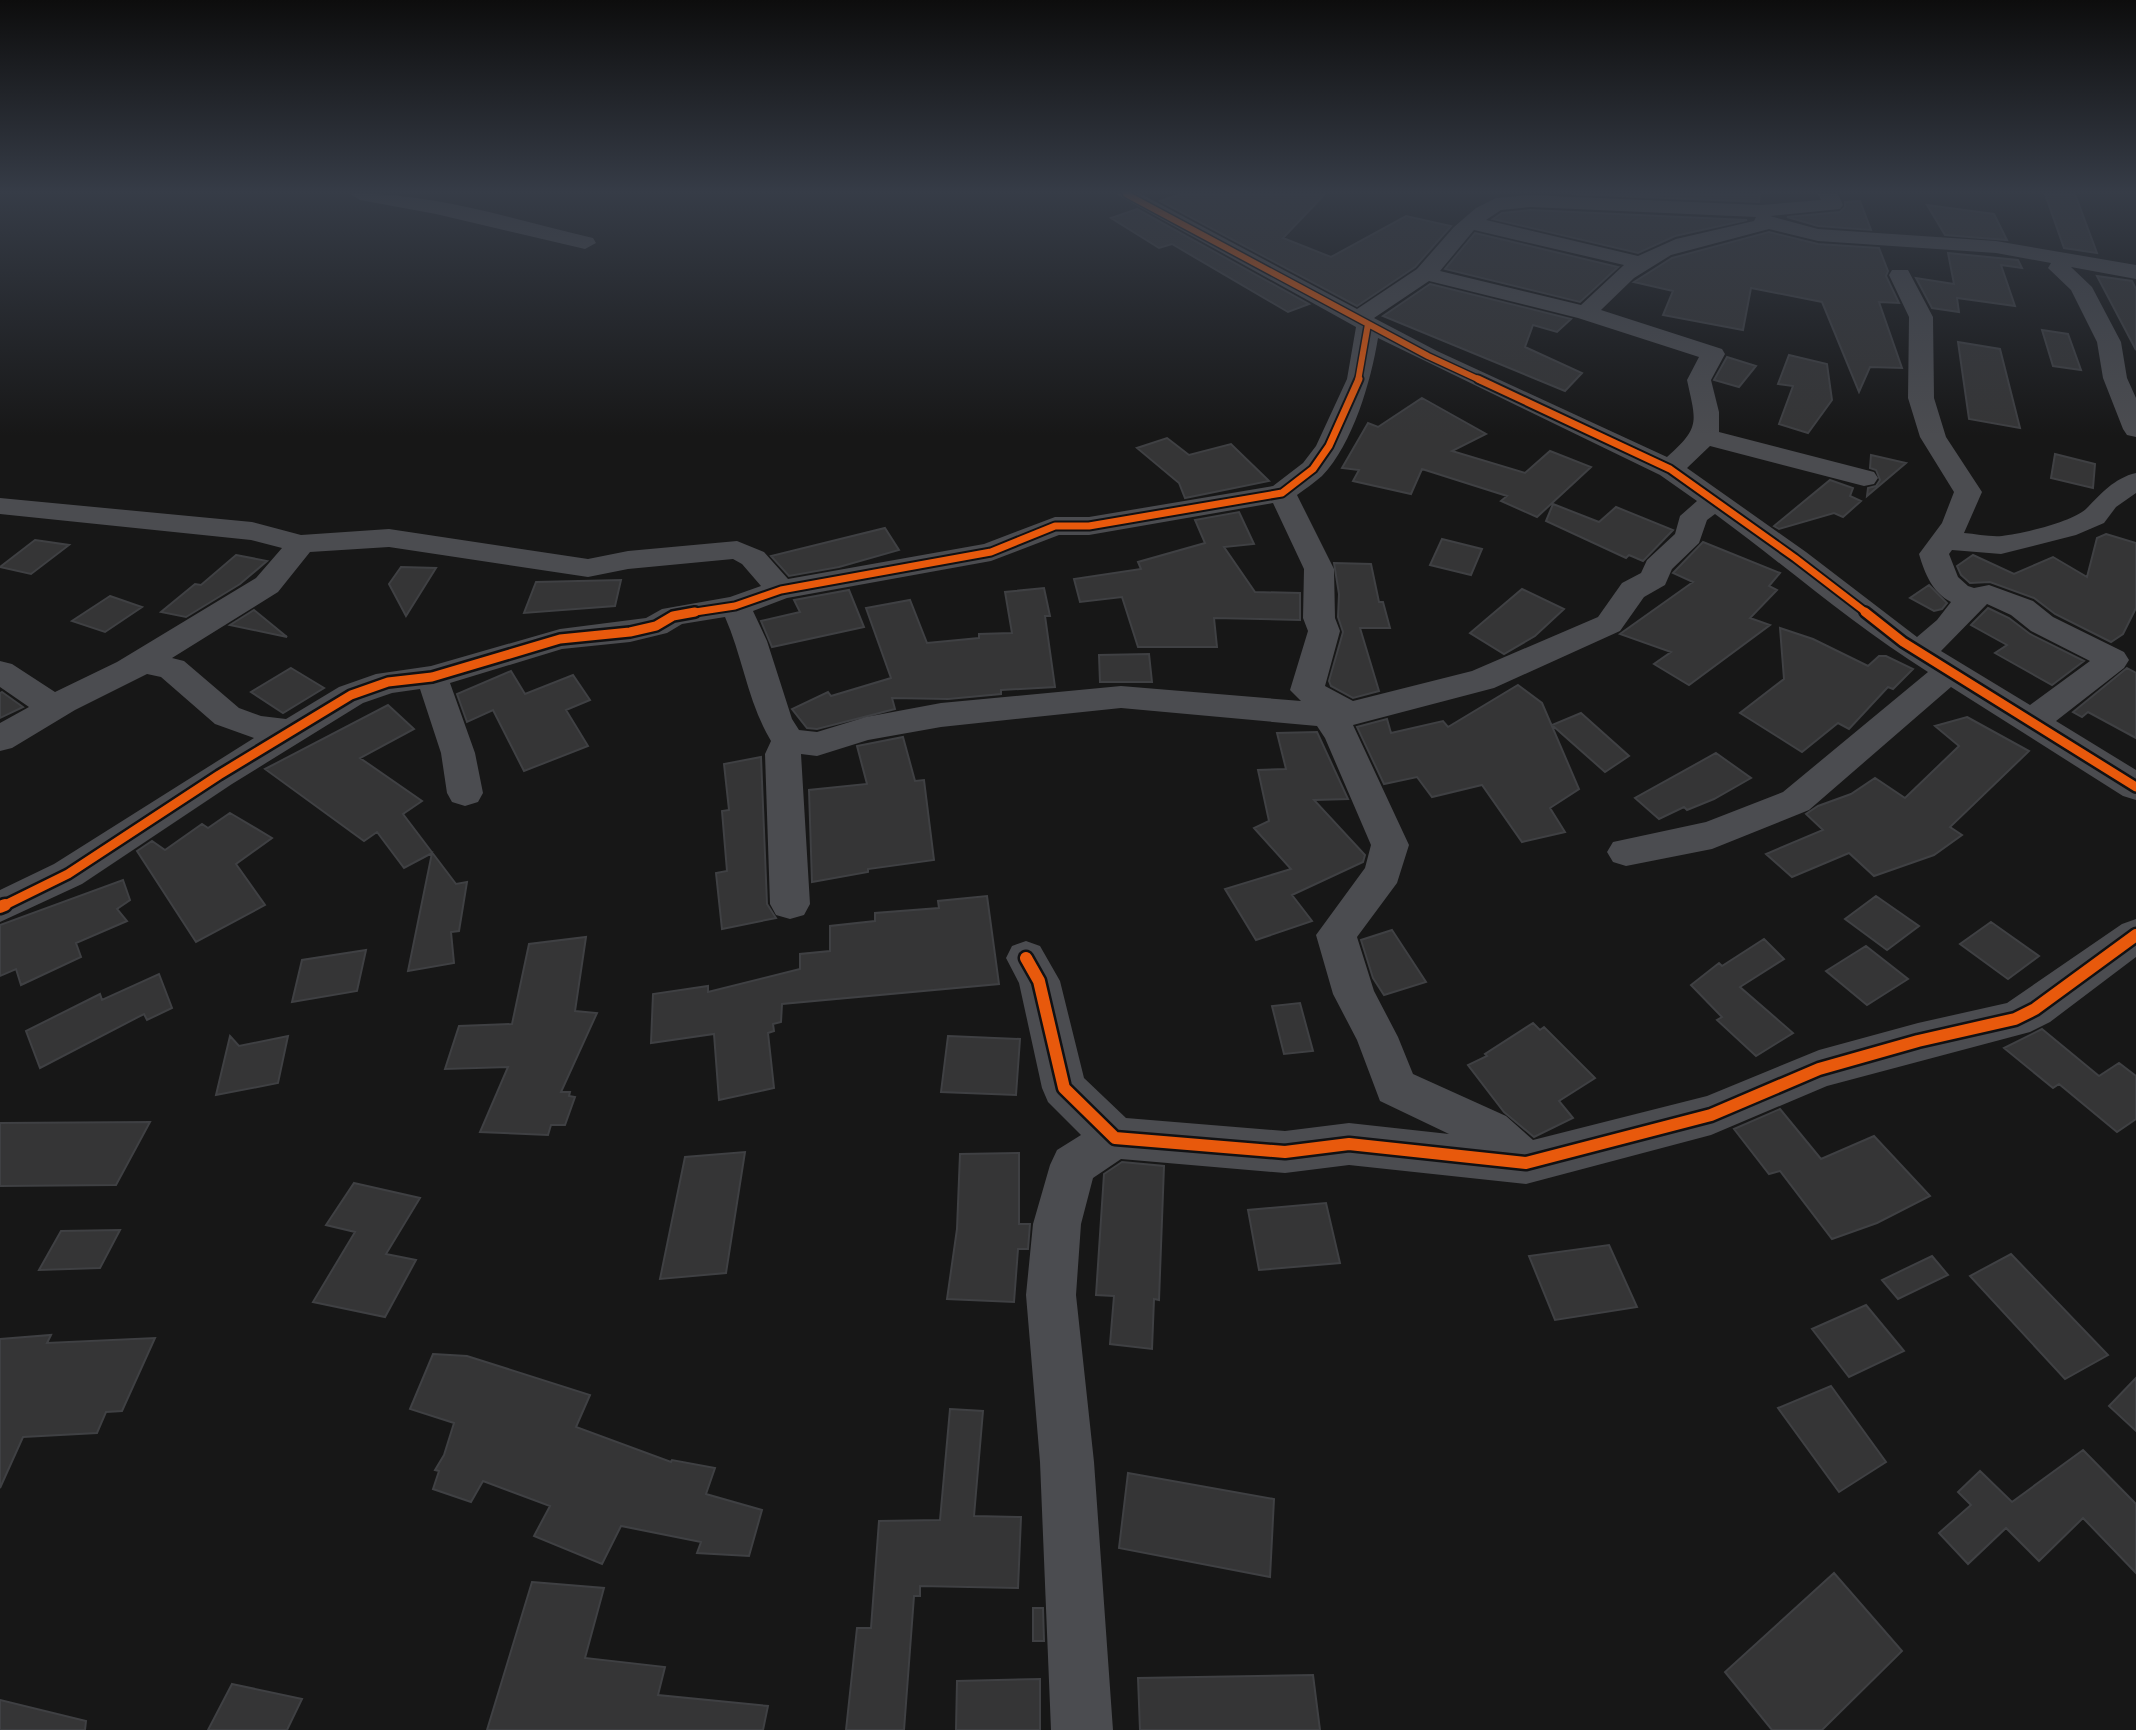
<svg xmlns="http://www.w3.org/2000/svg" width="2136" height="1730" viewBox="0 0 2136 1730" font-family="'DM Sans',sans-serif">
  <rect width="100%" height="100%" fill="#171717"/>
  <path fill="#353536" stroke="#3f4043" stroke-width="2" d="M1181 194H1325L1283 238 1331 257 1406 216 1451 226 1415 267 1357 306 1160 201Z
    M1571 194H1760L1759 202Z
    M2045 194H2075L2097 253 2064 248Z
    M1860 201 1871 230 1818 226 1787 217 1840 212 1845 207V202Z
    M1927 205 1994 214 2007 240 1945 235Z
    M1137 209 1309 304 1288 312 1172 244 1159 248 1111 218Z
    M1530 210 1747 220 1675 236 1638 253 1493 219 1502 213Z
    M1769 232 1818 244 1879 248 1888 271 1886 276 1899 303 1879 302 1902 368 1870 367 1859 392 1822 302 1751 288 1743 330 1663 315 1673 291 1634 282 1672 258Z
    M1475 233 1618 267 1580 302 1445 269Z
    M1948 253 2018 260 2022 268 2001 265 2015 306 1957 298 1959 312 1932 308 1916 278 1954 284Z
    M2097 276 2132 281 2136 289V350Z
    M1430 284 1571 319 1557 332 1533 325 1525 347 1582 373 1565 391 1383 316Z
    M2042 330 2068 334 2081 370 2053 366Z
    M1958 342 2000 349 2020 428 1969 419Z
    M1789 355 1827 364 1832 400 1808 433 1779 424 1793 386 1778 384Z
    M1727 357 1756 366 1739 387 1714 380Z
    M1422 398 1486 434 1452 451 1525 473 1550 451 1591 467 1537 517 1501 501 1507 496 1422 469 1411 494 1353 481 1359 470 1342 468 1368 423 1378 427Z
    M1167 438 1189 455 1231 444 1269 481 1185 498 1179 483 1137 448Z
    M2055 454 2095 464 2093 488 2051 478Z
    M1871 455 1906 463 1867 496 1868 488 1876 486 1880 480 1876 470 1870 468Z
    M1830 480 1853 488 1850 496 1861 501 1843 517 1834 513 1779 529 1774 526Z
    M1553 504 1599 522 1616 507 1673 530 1643 561 1629 555 1626 558 1546 521Z
    M1239 512 1254 544 1224 547 1255 592 1300 593V620L1214 618 1217 647H1138L1122 597 1080 602 1074 579 1141 569 1138 562 1205 543 1195 520Z
    M885 528 899 550 839 567 789 576 771 556Z
    M2106 534 2136 543V608L2123 634 2111 642 2055 614 2034 598 1990 582 1970 583 1961 575 1957 566 1973 555 2014 574 2053 557 2087 577 2097 538Z
    M1442 539 1482 549 1471 575 1430 565Z
    M35 540 69 545 31 574 0 567Z
    M1703 542 1780 573 1769 586 1777 590 1750 618 1770 625 1689 685 1654 664 1671 652 1620 634 1693 582 1673 573Z
    M236 555 267 561 240 584 186 617 161 612 195 584 201 585Z
    M1334 563 1371 564 1379 602H1383L1390 628H1360L1379 691 1353 698 1331 686 1329 681 1343 632 1338 617 1339 594Z
    M401 567 436 568 406 616 389 584Z
    M621 580 615 606 524 613 536 582Z
    M1929 585 1947 603 1942 609 1934 611 1910 598Z
    M1044 588 1050 616H1045L1055 687 1001 690V694L948 699 892 698 895 709 817 729 807 728 792 709 828 692 831 696 891 678 866 608 910 600 927 643 979 638V634L1012 633 1005 592Z
    M1522 589 1564 609 1535 636 1504 654 1470 633Z
    M849 590 864 627 772 647 761 621 800 612 794 600Z
    M110 596 142 607 105 632 72 621Z
    M1988 608 2009 618 2030 634 2084 661 2052 685 1995 653 2007 645 1971 625Z
    M254 610 287 637 230 625Z
    M1780 628 1813 639 1868 666 1879 656H1886L1913 669 1893 689 1888 687 1849 729 1838 723 1802 752 1740 713 1784 679Z
    M1149 654 1152 682H1100L1099 655Z
    M291 668 324 688 283 713 251 692Z
    M2127 668 2136 673V738L2088 712 2082 717 2073 712Z
    M511 671 525 694 573 675 590 700 566 710 588 746 524 771 493 710 467 722 457 694Z
    M1518 685 1542 703 1579 789 1550 808 1565 832 1522 842 1482 785 1432 797 1417 777 1384 784 1357 727 1387 719 1391 733 1443 721 1448 727Z
    M2 692 23 707 0 718V693Z
    M388 705 414 729 360 758 422 801 403 814 456 884 467 882 459 931 451 932 454 963 408 971 432 853 404 868 377 832 364 841 265 769Z
    M1581 713 1629 756 1605 772 1552 725Z
    M1967 717 2029 751 1950 827 1962 835 1934 855 1874 876 1849 853 1792 877 1766 854 1823 830 1806 814 1818 806 1851 794 1875 778 1905 798 1959 746 1935 726Z
    M1317 732 1348 799 1314 800 1365 855 1363 862 1292 895 1312 921 1256 940 1225 889 1291 869 1254 828 1269 821 1258 770 1286 769 1277 733Z
    M903 737 915 781 924 780 934 860 868 869V872L812 882 809 790 867 784 857 746Z
    M1716 753 1751 778 1714 799 1687 810 1684 807 1659 819 1635 798Z
    M761 757 767 904 776 918 722 929 716 873 727 871 722 811 729 810 724 764Z
    M230 813 272 838 236 864 265 905 196 942 137 851 152 841 165 850 202 824 208 828Z
    M123 880 130 900 117 909 127 921 76 943 81 957 21 985 16 969 0 976V925Z
    M987 896 999 984 782 1004 781 1022 773 1024 774 1031 768 1033 774 1088 719 1100 714 1034 651 1043 653 994 708 986V992L800 969V954L830 951V926L875 921V913L939 908 938 901Z
    M1876 896 1919 926 1887 950 1845 919Z
    M1991 922 2039 956 2008 979 1960 944Z
    M1392 930 1426 982 1384 995 1373 978 1361 940Z
    M586 937 575 1011 597 1013 561 1092H570L569 1096 575 1097 565 1125H551L548 1135 480 1132 508 1067 445 1069 459 1026 512 1024 529 944Z
    M1764 939 1784 959 1740 987 1793 1033 1756 1056 1717 1020 1722 1017 1691 985 1719 963 1722 966Z
    M1866 946 1908 979 1867 1005 1826 971Z
    M366 950 357 991 292 1002 302 960Z
    M159 974 172 1008 147 1020 144 1014 40 1068 26 1031 100 994 102 1000Z
    M1300 1003 1313 1051 1284 1054 1272 1006Z
    M1533 1023 1540 1030 1544 1027 1595 1078 1559 1101 1573 1118 1534 1137 1504 1112 1468 1065 1487 1056 1485 1054Z
    M2042 1029 2099 1076 2119 1063 2136 1076V1119L2117 1132 2059 1084 2053 1088 2004 1048Z
    M230 1036 239 1046 288 1036 278 1083 216 1095Z
    M948 1036 1020 1039 1016 1095 941 1092Z
    M1780 1109 1821 1159 1874 1136 1930 1196 1877 1223 1832 1239 1780 1171 1769 1174 1734 1129Z
    M150 1122 116 1185 0 1186V1123Z
    M745 1152 726 1273 660 1279 685 1157Z
    M1019 1153V1224H1030L1028 1249H1018L1014 1302 947 1299 957 1229 960 1154Z
    M1122 1162 1164 1166 1159 1300 1154 1299 1152 1349 1110 1344 1114 1296 1096 1295 1104 1174Z
    M354 1183 420 1198 386 1254 416 1260 385 1317 313 1302 355 1232 326 1225Z
    M1326 1203 1340 1263 1259 1270 1248 1210Z
    M120 1230 100 1268 39 1270 61 1231Z
    M1609 1245 1637 1307 1555 1320 1529 1256Z
    M2011 1254 2108 1355 2065 1379 1970 1276Z
    M1932 1256 1948 1275 1898 1299 1882 1280Z
    M1866 1305 1904 1351 1849 1377 1812 1329Z
    M51 1335 47 1343 155 1338 122 1411 106 1412 97 1433 23 1437 0 1488V1339Z
    M433 1354 467 1356 590 1395 576 1427 671 1462 672 1460 715 1468 706 1494 762 1510 749 1556 697 1553 701 1542 621 1526 602 1564 534 1536 550 1506 483 1481 471 1502 433 1489 439 1471 435 1470 444 1455 454 1423 410 1409Z
    M2136 1378V1431L2109 1406Z
    M1831 1386 1886 1462 1839 1492 1778 1408Z
    M950 1409 983 1411 974 1516 1021 1517 1018 1588 920 1586V1596H914L904 1730H846L857 1628H871L879 1521 940 1520Z
    M2083 1450 2136 1504V1573L2083 1518 2039 1561 2006 1528 1968 1564 1939 1533 1971 1505 1958 1492 1980 1471 2012 1502Z
    M1128 1473 1274 1499 1270 1577 1119 1548Z
    M1834 1573 1902 1651 1822 1730H1772L1725 1672Z
    M532 1582 604 1588 585 1658 665 1667 658 1695 768 1706 763 1730H487Z
    M1033 1608H1043L1044 1641H1033Z
    M1313 1675 1320 1730H1140L1138 1678Z
    M1040 1679V1730H956L957 1681Z
    M232 1684 302 1699 287 1730H208Z
    M0 1700 86 1721 85 1730H0Z"/>
  <g fill="none" stroke-linecap="round" stroke-linejoin="round">
    <path fill="#4b4c50" fill-rule="evenodd" d="M350 194C428 191 516 220 593 238L596 243 585 249 436 214 360 200Z
      M1116 194H1141L1357 309 1417 269 1454 227 1476 208 1496 198 1530 195 1761 205 1821 200 1818 194H1838L1843 205 1840 209 1770 216 1818 229 1996 241 2136 265V279L2071 267 2092 287 2121 342 2127 378 2136 398V437L2127 435 2123 429 2103 378 2097 342 2071 290 2048 268 2051 263 1996 253 1818 241 1769 229 1671 255 1634 278 1601 310 1722 349 1725 354 1711 380 1719 412V432L1874 472 1878 478 1874 484 1864 486 1710 446 1687 468 1806 552 1917 637 1937 620 1951 602C1932 592 1925 574 1919 554L1942 523 1954 492 1920 437 1908 398 1909 317 1889 275 1892 270H1908L1933 317 1934 398 1946 437 1982 492 1964 533C1976 534 1990 537 2002 536 2021 534 2072 522 2086 509 2101 494 2114 478 2136 473V493L2116 507 2104 523 2076 535 2001 554 1952 550 1949 554 1958 577 1968 586 1974 588 1989 585 2033 601 2053 617 2124 652 2129 660 2124 668 2056 721 2136 770V800L2123 796 1951 687 1809 810 1712 849 1626 866 1613 862 1607 852 1613 842 1706 822 1783 792 1928 672C1853 625 1786 566 1715 514L1707 520 1699 543 1672 569 1665 585 1644 597 1620 631 1494 688 1353 725 1409 845 1397 883 1357 937 1374 991 1398 1037 1413 1074 1506 1116 1533 1140 1707 1096 1819 1050 1918 1023 2007 1003 2122 924 2136 919V957L2050 1022 2030 1032 1827 1086 1711 1135 1526 1184 1349 1165 1285 1173 1121 1159 1093 1178 1081 1224 1076 1295 1094 1462 1113 1730H1051L1040 1462 1026 1295 1033 1224 1050 1165 1057 1150 1081 1135 1048 1102 1042 1088 1019 983 1006 958 1012 946 1026 941 1040 946 1060 981 1084 1078 1126 1118 1285 1131 1349 1123 1449 1134 1380 1101 1357 1040 1333 994 1316 935 1365 868 1371 845 1325 738 1317 726 1121 708 941 727 868 740 817 756 801 754 810 904 804 915 790 919 776 915 770 904 765 754 771 741C748 703 743 658 725 617L682 624 667 633 630 642 562 649 450 683 475 753 483 793 478 802 465 806 452 802 447 793 441 753 420 689 392 693 363 703 232 784 82 884 0 922V890L54 864 254 738 215 724 161 677 147 674 75 710 12 748 0 751V723L29 707 0 687V661L12 664 55 692 117 662 256 578 282 548 251 540 0 514V498L252 522 301 535 389 529 588 559 628 551 737 541 764 552 788 579 984 544 1055 517H1089L1273 486 1303 463 1316 446 1347 379 1356 327ZM1530 207 1756 217 1754 221 1676 239 1638 256 1486 220 1501 210ZM1474 230 1624 265 1581 305 1440 271ZM1429 281 1578 318 1699 357 1687 380C1696 422 1701 427 1667 457L1437 351 1374 318ZM1378 338 1660 475 1697 501 1680 516 1675 534 1647 560 1641 573 1622 583 1598 617 1472 671 1353 701 1325 686 1340 631 1335 618 1334 569 1297 495C1305 489 1314 483 1322 476 1353 444 1371 381 1378 338ZM1273 503 1304 569 1303 618 1308 631 1290 690 1301 701 1121 686 941 703 866 717 817 732 799 730 792 719 767 641 753 611 787 598 991 561 1059 535H1089ZM389 547 588 577 628 569 733 559 742 564 761 586 730 597 662 609 646 618 560 629 431 666 376 674 339 687 286 719 261 716 239 708 184 661 172 658 278 592 310 552ZM1987 604 2011 615 2031 631 2090 661 2030 705 1941 651Z"/>
    <g stroke="#111113" stroke-width="9">
      <path id="cycleway-far3" d="M1126 194 1428 356 1482 381
        M1358 381 1368 324"/>
    </g>
    <g stroke="#111113" stroke-width="11">
      <path id="cycleway-far2" d="M1478 379 1670 469 1795 558 1868 614
        M682 614 735 606 781 590 991 552 1055 526H1089L1282 493 1313 469 1329 446 1359 379"/>
    </g>
    <g stroke="#111113" stroke-width="14">
      <path id="cycleway-far1" d="M1865 612 1903 642 2136 787
        M1 907 68 874 219 775 351 695 388 682 432 677 560 639 630 632 656 626 673 616 695 612"/>
    </g>
    <g stroke="#111113" stroke-width="17">
      <path id="cycleway" d="M0 907 5 905
        M1026 958 1039 981 1064 1088 1115 1138 1285 1152 1349 1144 1526 1163 1711 1115 1819 1069 1918 1041 2015 1019 2035 1009 2136 935"/>
    </g>
    <use href="#cycleway-far3" stroke="#e8590c" stroke-width="6"/>
    <use href="#cycleway-far2" stroke="#e8590c" stroke-width="7"/>
    <use href="#cycleway-far1" stroke="#e8590c" stroke-width="9"/>
    <use href="#cycleway" stroke="#e8590c" stroke-width="12"/>
  </g>
  <linearGradient id="sky" x2="0" y2="1"><stop stop-color="#0d0d0d"/><stop offset="0.44" stop-color="#363c47"/><stop offset="1" stop-color="#363c47" stop-opacity="0"/></linearGradient>
  <rect width="2136" height="436" fill="url(#sky)"/>
</svg>
